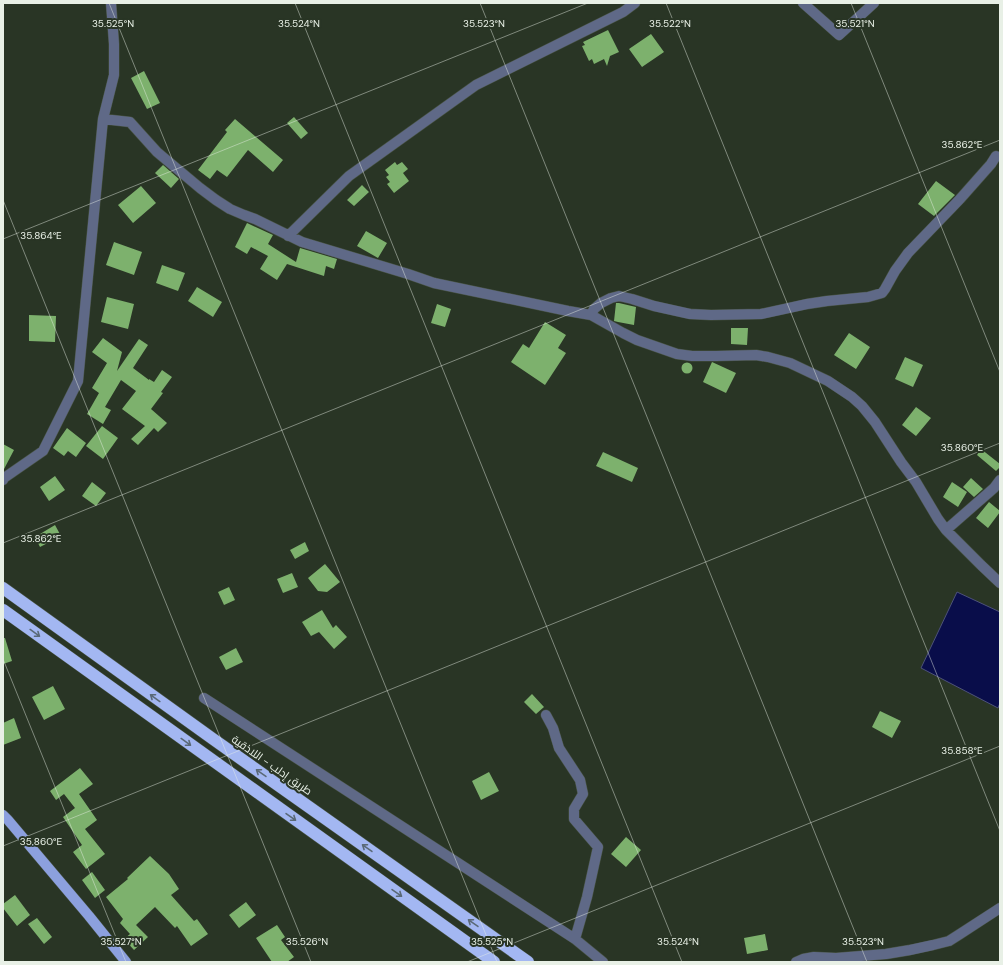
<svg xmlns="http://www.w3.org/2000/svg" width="1003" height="965" viewBox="0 0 1003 965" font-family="'DM Sans',Cairo,sans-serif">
  <rect width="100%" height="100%" fill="#293525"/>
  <path fill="#090d4a" stroke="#4c5179" d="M957 592 1000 612V703L998 708 921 668Z"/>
  <path fill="#7db16d" d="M608 30 619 52 610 56 607 66 604 59 594 64 592 59 589 61 582 46 585 45 583 42Z
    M651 34 664 52 642 67 629 49Z
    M144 71 160 103 147 109 131 78Z
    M294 117 308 133 301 139 287 123Z
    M235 119 283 160 273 172 248 150 227 177 217 170 210 179 198 170 227 132 225 130Z
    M395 162 397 165 402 162 408 169 403 173 409 181 394 193 387 184 390 182 386 177 389 175 385 170Z
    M163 165 179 179 171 188 155 173Z
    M936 181 955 195 934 216 918 204Z
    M362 185 369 192 354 206 347 200Z
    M141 186 156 203 133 223 118 205Z
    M247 223 273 235 268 244 296 262 300 248 337 259 334 269 326 266 324 276 287 264 277 280 260 269 268 256 251 247 247 254 235 247Z
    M366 231 387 243 378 258 357 246Z
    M114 242 142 252 134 275 106 265Z
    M162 265 185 273 178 291 156 283Z
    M197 287 222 302 213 317 188 301Z
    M107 297 134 304 128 329 101 322Z
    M616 303H619L636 307 634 325 618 322 614 321Z
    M437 304 451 309 445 327 431 323Z
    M29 315 56 316 55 342 29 341Z
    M545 322 566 335 558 348 566 353 545 385 511 362 523 344 529 348Z
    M731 328H748L747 345 731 344Z
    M849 333 870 347 856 369 834 355Z
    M103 338 122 352 117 371 139 339 148 345 133 368 149 380V379L154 382 162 370 172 377 161 392 163 393 151 409 167 423 158 432 154 428 138 445 131 439 145 426 122 409 136 391 121 380 105 407 111 410 103 424 87 414 99 393 92 388 107 363 92 352Z
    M905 357 923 365 913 387 895 379Z
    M712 362 736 373 726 393 703 382Z
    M681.5 368a5.5 5.5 0 1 1 11 0a5.5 5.5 0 1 1-11 0Z
    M916 407 931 418 916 436 902 425Z
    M102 426 118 438 103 459 86 446Z
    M67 428 86 443 76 457 68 451 64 456 53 448Z
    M3 444 14 450 3 471Z
    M981 449 1000 464V467L996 471 977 455Z
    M603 452 638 468 632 482 596 466Z
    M55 476 65 490 49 501 40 487Z
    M971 478 983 489 974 497 963 487Z
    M92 482 106 493 96 506 82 496Z
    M952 482 967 492 958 507 943 497Z
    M989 502 1000 511V512L988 528 976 518Z
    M55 525 61 536 40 547 35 537Z
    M305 542 309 551 295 559 290 550Z
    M325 564 340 582 327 592 318 591 308 578Z
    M292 573 298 587 283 593 277 579Z
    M229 587 235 600 224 605 218 592Z
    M322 610 333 628 336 625 347 637 334 649 319 632 311 636 302 622Z
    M3 638H5L12 661 3 664Z
    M236 648 243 662 226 670 219 657Z
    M53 686 65 709 44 720 32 697Z
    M532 694 544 707 536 714 524 702Z
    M880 711 901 721 892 738 872 727Z
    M14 718 21 738 3 745V723Z
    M80 768 93 784 79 794 97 820 85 829 105 854 86 869 73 852 82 845 63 817 75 808 64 794 56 800 50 791Z
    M489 772 499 791 481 800 472 781Z
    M626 837 641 850 626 867 611 854Z
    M150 856 169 874 179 889 171 895 194 921 197 919 208 934 191 946 177 926 175 928 155 907 136 925 148 937 134 950 124 939 130 934 120 923 123 919 106 897 128 879 127 878Z
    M92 872 105 890 95 898 82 880Z
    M15 895 30 915 17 926 3 908V904Z
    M246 902 256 915 239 928 229 915Z
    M37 918 52 937 44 944 28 924Z
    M277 925 285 937 281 940 294 957 287 962H272L256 938Z
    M765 934 768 950 747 954 744 938Z"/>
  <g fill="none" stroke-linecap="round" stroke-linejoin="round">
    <g stroke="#485344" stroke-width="11">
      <path id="minor" d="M111 3 114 44V75L103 119 130 122 157 152 200 188 216 200 230 209 244 215 255 219 302 242 408 274 434 283 568 311 591 315 623 333 637 340 677 354 692 356H716L756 355 768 357 790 363 828 381 852 397 862 406 875 422 901 462 916 482 938 519 946 530 981 565 1000 583
        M803 3 839 35 874 3
        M288 236 349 176 476 85 623 12 635 3
        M591 315 594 309 601 303 611 298 619 296 632 299 654 306 690 314 711 315 761 314 807 304 827 301 868 297 882 293 885 289 895 271 908 253 960 199 991 164 996 156
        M3 480 4 478 43 451 78 381 103 119
        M946 530 994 488 1000 480
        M204 698 575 939 603 962
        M546 715 553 728 559 748 580 780 583 794 574 809V819L598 847 587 897 575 939
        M796 962 803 959 814 957 836 958 886 954 910 950 933 945 949 941 960 934 1000 908"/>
    </g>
    <g stroke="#485344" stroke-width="11">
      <path id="major" d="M3 815 8 820 89 916 126 962"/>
    </g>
    <g stroke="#485344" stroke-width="13">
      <path id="highway" d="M3 588 213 739 528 962
        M3 610 494 962"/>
    </g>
    <use href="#minor" stroke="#5f6987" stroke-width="10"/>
    <use href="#major" stroke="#8ca0de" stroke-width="10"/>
    <use href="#highway" stroke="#a3b7f2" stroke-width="12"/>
  </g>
  <defs><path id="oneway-shaft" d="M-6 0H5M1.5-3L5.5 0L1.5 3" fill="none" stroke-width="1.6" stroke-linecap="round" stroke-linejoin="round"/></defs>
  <g stroke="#5a6977">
    <use href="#oneway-shaft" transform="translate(35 633) rotate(36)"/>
    <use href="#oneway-shaft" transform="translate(155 698) rotate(-144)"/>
    <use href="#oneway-shaft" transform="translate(186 742) rotate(36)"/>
    <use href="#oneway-shaft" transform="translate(261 773) rotate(-145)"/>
    <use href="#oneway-shaft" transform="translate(291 817) rotate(35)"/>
    <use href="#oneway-shaft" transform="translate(367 848) rotate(-145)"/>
    <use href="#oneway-shaft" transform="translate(397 893) rotate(35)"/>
    <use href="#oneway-shaft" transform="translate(473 923) rotate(-145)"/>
  </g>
  <path fill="none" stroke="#e8f0e6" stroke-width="1" stroke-opacity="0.45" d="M109 3 497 962M295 3 682 962M480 3 867 962M666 3 1000 831M851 3 1000 372M3 200 311 962M3 239 588 3M3 543 1000 140M3 659 126 962M3 846 1000 443M467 962 1000 746"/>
  <g text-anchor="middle" stroke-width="4" stroke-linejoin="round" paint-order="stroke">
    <g font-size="11" fill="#e8f0e6" stroke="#293525">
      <text transform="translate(272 765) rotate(35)" y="4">طريق إدلب - اللاذقية</text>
    </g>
  </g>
  <g font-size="10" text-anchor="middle" fill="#e8f0e6" stroke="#293525" stroke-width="4" stroke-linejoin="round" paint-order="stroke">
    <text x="113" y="27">35.525°N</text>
    <text x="299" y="27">35.524°N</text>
    <text x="484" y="27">35.523°N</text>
    <text x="670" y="27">35.522°N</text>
    <text x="855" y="27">35.521°N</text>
    <text x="962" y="148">35.862°E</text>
    <text x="41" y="239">35.864°E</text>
    <text x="962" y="451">35.860°E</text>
    <text x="41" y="542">35.862°E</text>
    <text x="962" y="754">35.858°E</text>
    <text x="41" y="845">35.860°E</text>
    <text x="121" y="945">35.527°N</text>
    <text x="307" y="945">35.526°N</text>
    <text x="492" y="945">35.525°N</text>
    <text x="678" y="945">35.524°N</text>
    <text x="863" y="945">35.523°N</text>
  </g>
  <rect width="1003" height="965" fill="none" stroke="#e8f0e6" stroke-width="8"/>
</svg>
